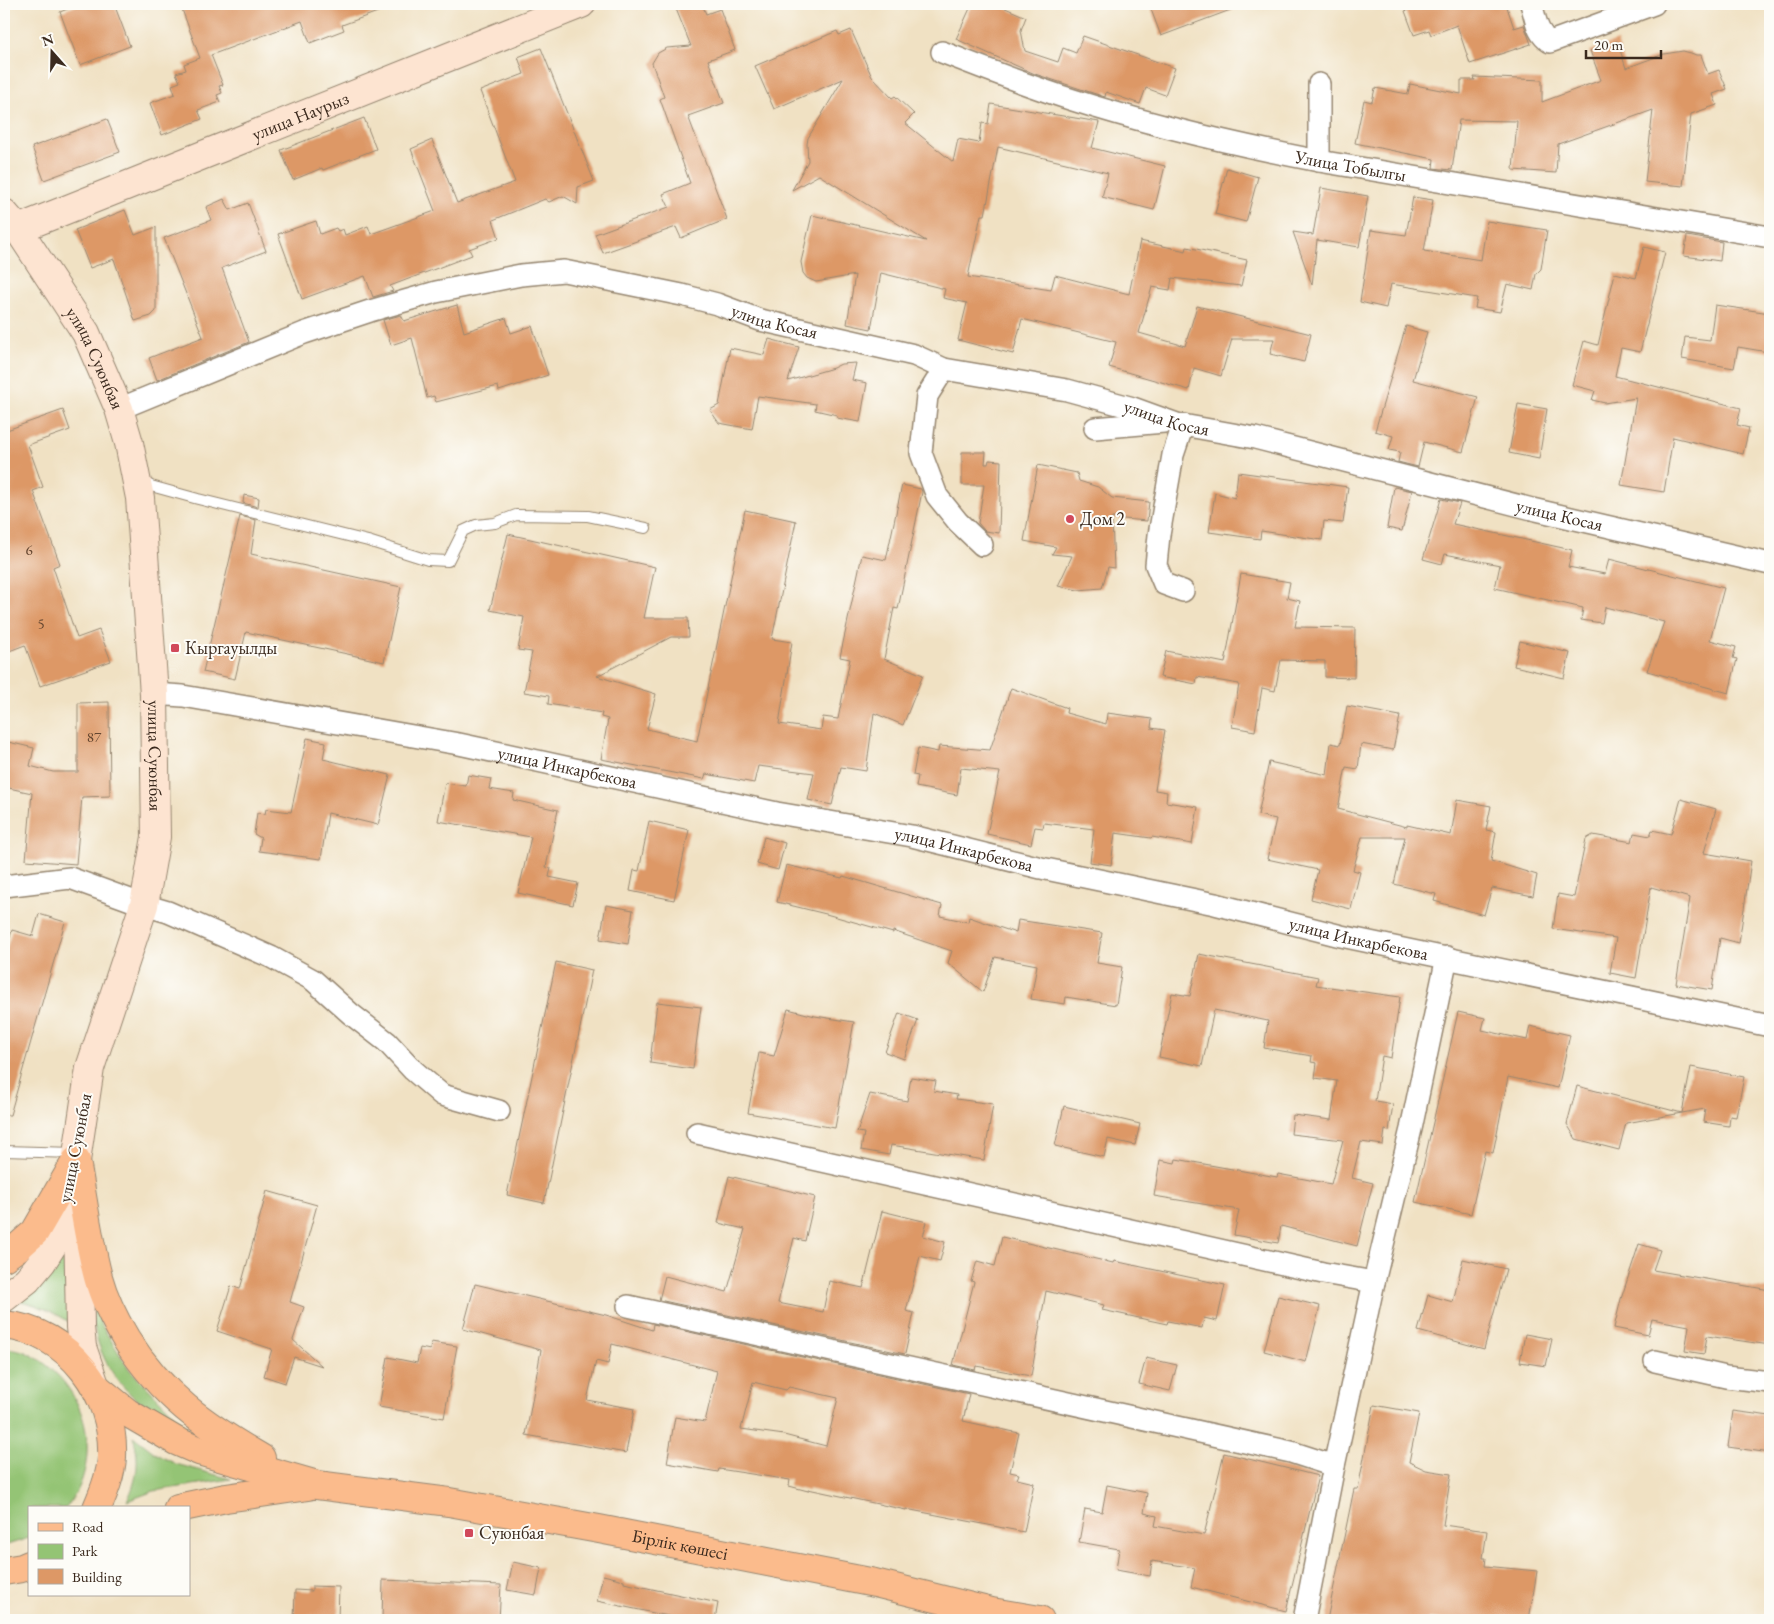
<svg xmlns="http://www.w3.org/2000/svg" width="1774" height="1624" viewBox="0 0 1774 1624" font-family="'EB Garamond',serif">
  <rect width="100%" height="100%" fill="#fdfcf7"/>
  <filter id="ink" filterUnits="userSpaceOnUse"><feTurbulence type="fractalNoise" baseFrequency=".02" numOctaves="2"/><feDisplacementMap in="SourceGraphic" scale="10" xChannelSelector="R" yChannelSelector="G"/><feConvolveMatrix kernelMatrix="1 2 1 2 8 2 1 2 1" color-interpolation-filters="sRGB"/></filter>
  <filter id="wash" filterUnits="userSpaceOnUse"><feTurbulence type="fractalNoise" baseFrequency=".0096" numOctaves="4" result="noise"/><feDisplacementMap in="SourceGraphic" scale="20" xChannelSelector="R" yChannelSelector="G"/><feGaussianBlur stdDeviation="1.12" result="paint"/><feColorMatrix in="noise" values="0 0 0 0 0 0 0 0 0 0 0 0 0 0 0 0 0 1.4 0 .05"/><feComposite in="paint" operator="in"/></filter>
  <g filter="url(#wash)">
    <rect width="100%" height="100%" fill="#f0e1c3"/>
    <path fill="#94c474" stroke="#687749" d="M69 1251V1322C53 1311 36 1305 17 1300L41 1281Z
      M90 1292 102 1326 129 1369 190 1431C178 1424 164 1419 152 1411 108 1382 92 1344 90 1292Z
      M4 1347C10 1349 17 1349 23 1351 74 1373 101 1432 80 1485 77 1493 71 1501 66 1508H29V1538L4 1546Z
      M133 1436 155 1453 176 1464 231 1479 154 1491 127 1501C138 1478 140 1460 133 1436Z"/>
    <g id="blocks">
      <path fill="#dd9866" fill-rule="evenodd" d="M80 4H114L130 46 80 65 60 12Z
        M180 4H394V6L342 25 344 30 310 43 302 21 211 55 223 85 219 86 222 93 217 95 220 102 198 110 202 119 162 135 150 103 175 94 172 85 180 82 176 73 186 70 184 64 200 58Z
        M674 4H702L706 14 720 9 735 50 708 60 724 103 688 116 727 219 681 238 676 227 603 253 595 234 669 207 663 194 690 183 660 99 664 97 652 63 658 53 667 48 691 46Z
        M972 4H996L1026 17 1021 30 1025 51 1058 62 1063 48 1076 53 1083 36 1175 68 1165 95 1146 88 1140 104 1106 92 1105 97 1035 74 956 39Z
        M1149 4H1241V6L1161 36Z
        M1425 4H1509L1510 6 1507 7 1514 28 1524 25 1531 44 1470 64 1457 25 1431 35 1429 30 1414 35 1405 11Z
        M851 30 872 77 892 98 895 96 914 114 905 123 953 162 958 139 979 143 982 123 988 124 991 104 1099 122 1092 148 1165 166 1154 210 1102 197 1108 173 998 147 985 215H981L968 277 1051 290 1055 275 1129 294 1140 241 1186 251 1187 247 1247 260 1241 286 1172 278 1170 290 1152 287 1139 333 1185 346 1197 306 1311 334 1304 362 1270 354 1274 339H1232L1221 376 1194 368 1189 390 1109 367 1116 342 1022 319 1013 354 958 340 967 303 943 298 945 289 881 273 871 329 847 324 855 275 816 282 807 278 803 273 801 262 812 215 926 241 819 175 792 190 808 161 807 144 808 138 843 79 774 109 755 66 837 31 839 35Z
        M1617 41 1626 68 1664 54 1683 51 1691 53 1696 55H1701L1708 74 1719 70 1727 89 1713 94 1717 105 1691 114 1683 186 1645 182 1653 110 1558 144 1556 173 1513 170 1517 121 1459 120 1452 170 1433 168 1434 159 1355 143 1364 100 1372 102 1375 88 1408 94 1410 84 1461 94V80H1475L1474 77 1542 80V102L1601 80 1590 51Z
        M541 48 594 181 578 187 577 204 563 196 549 202 545 199 493 220 499 238 469 249 472 255 390 286 393 291 373 297 365 276 302 299 278 234 316 221 320 234 336 228 338 231 343 229 345 235 368 226 371 234 435 211 411 149 432 140 457 203 515 182 480 91 524 74 518 57Z
        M364 118 376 149 323 170 322 168 293 180 281 150Z
        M107 119 120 152 44 180 32 147Z
        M1227 168 1258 177 1246 222 1215 214Z
        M1321 188 1368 196 1359 247 1317 240 1312 285 1293 232 1313 235Z
        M1413 197 1433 200 1424 251 1481 260 1487 221 1547 230 1541 269 1536 274 1533 290 1507 284 1500 312 1475 308 1477 298 1391 284 1386 308 1360 302 1371 230 1406 235Z
        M224 199 230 210 248 203 266 251 222 268 249 342 157 380 149 358 203 337 164 238 211 220 206 207Z
        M125 210 135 235 156 227V311L151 316 135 321 114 259 90 268 75 230Z
        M1687 236 1722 242 1720 261 1684 256Z
        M1644 247 1665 252 1640 352 1621 348 1615 376 1741 408 1737 425 1749 428 1743 454 1673 437 1664 492 1621 485 1636 398 1605 403 1592 400 1595 391 1572 385 1584 341 1598 345 1615 273 1636 278Z
        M457 305 464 332 506 318 511 333 532 326 548 375 499 391 498 386 436 402 434 396 427 398 412 338 391 345 383 320 401 315 404 321Z
        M1715 305 1770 313 1768 352 1738 347 1734 368 1682 359 1685 337 1710 340Z
        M1406 326 1427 332 1413 380 1478 397 1463 452 1424 442 1418 467 1398 462 1400 452 1389 450 1393 436 1375 431Z
        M769 339 799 347 788 381 833 368 841 364 856 363 852 380 867 383 860 422 837 418V415L815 410 816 404 758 396 752 429 719 423 710 410 719 405 730 348 764 355Z
        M1518 404 1547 409 1539 459 1509 453Z
        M63 410 70 430 28 445 43 487 33 491 60 564 53 567 77 638 99 630 111 661 40 686 25 645 4 653V431Z
        M962 452H986L985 464H988L989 460 1001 461 999 533 985 531 978 523 984 485H962Z
        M1038 465 1077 473 1079 481 1098 487 1112 498 1149 502 1147 521 1112 518 1114 568 1108 567 1102 588 1078 590 1058 586 1072 556 1052 554 1056 547 1024 541Z
        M1238 472 1348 487 1343 523 1324 521 1322 540 1261 531 1260 539 1209 532 1215 493 1235 498Z
        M902 485 921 489 922 492 898 609 894 608 884 659 923 675 903 725 874 713 866 771 841 767 832 805 808 800 814 773 758 766 754 783 706 774 704 779 601 759 608 719 601 717 602 713 548 704 549 696 524 692 532 652 518 650 524 617 490 610 508 534 655 567 644 618H688L689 637H671L597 676 656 694 647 729 697 741 745 510 796 521 772 639 792 642 779 724 821 730 823 717 838 719 850 659 840 657 862 555 886 560Z
        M1394 487 1412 491 1402 531 1387 528Z
        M244 495 259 498 258 507 243 503Z
        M1441 499 1460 503 1453 524 1572 550 1568 567 1605 574 1609 559 1724 588 1710 640 1736 647 1733 658 1737 659 1729 693 1647 671 1664 622 1605 607 1602 623 1581 620 1583 608 1495 588 1500 565 1445 554 1442 564 1423 559Z
        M240 516 256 520 251 554 401 587 384 662 246 632 235 679 203 672Z
        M1241 574 1290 582 1287 598 1300 601 1295 627 1355 628 1354 678 1325 677V661L1281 660 1275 691 1262 688 1255 731 1232 727 1239 684 1197 677 1196 684 1160 677 1166 651 1225 663Z
        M1520 641 1570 653 1564 678 1514 666Z
        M1011 688 1067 708 1066 713 1106 724 1107 713 1152 719 1151 728 1165 730 1155 790 1167 792 1166 802 1198 807 1192 844 1152 837 1151 838 1115 833 1111 865 1090 862 1094 829 1044 823 1043 828 1035 827 1031 844 987 834 1000 772 961 768 957 795 916 787 918 776 913 775 918 748 938 752 939 746 990 750Z
        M109 702 110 796 82 797 76 864 26 860 32 793 4 787V741L34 748 30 766 53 772H78V703Z
        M1347 706 1400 716 1393 750 1361 744 1358 769 1346 767 1338 809 1407 827V825L1451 835 1457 800 1491 806 1486 830 1496 832 1491 861 1537 875 1533 896 1492 888 1484 915 1434 901 1436 894 1394 884 1405 837H1362L1353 870 1360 872 1351 909 1311 899 1318 870 1267 859 1276 819 1258 815 1269 762 1327 775 1331 743 1340 745Z
        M307 738 326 742 323 759 390 775 378 825 328 813 321 859 259 851 261 838 254 834 257 813 265 814 266 809 291 812Z
        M468 775 491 779 489 789 514 793 513 800 558 810 546 867 551 868 549 877 578 883 573 905 518 893 531 837 438 821 445 783 466 786Z
        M1681 799 1716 809 1704 853 1751 861 1739 943 1720 938 1712 990 1676 984 1690 898 1651 887 1636 978 1610 973 1616 938 1553 929 1558 894 1574 897 1586 839 1593 835 1632 842 1634 833 1650 836 1652 830 1671 834Z
        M649 821 689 830 674 900 630 891 634 870 639 871Z
        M764 837 785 843 778 870 757 864Z
        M786 865 842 878 843 876 942 905 940 916 968 922 969 917 1016 933 1018 920 1102 933 1097 963 1122 967 1116 1005 1066 997 1065 1004 1031 999 1037 965 995 957 983 992 948 963 952 951 893 931V933L826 914 777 902Z
        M606 905 633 910 628 944 600 939Z
        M39 914 65 922 10 1115H4V958L12 930 33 936Z
        M1199 954 1318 977 1316 985 1400 997 1391 1058 1382 1056 1375 1101 1393 1104 1389 1131 1385 1130 1383 1145 1361 1142 1352 1178 1373 1183 1357 1246 1281 1226 1278 1243 1234 1235 1239 1210 1154 1196 1160 1160 1175 1163 1176 1159 1277 1177 1278 1174 1331 1184 1343 1140 1291 1134 1293 1115 1331 1120 1337 1081 1315 1078 1317 1063 1311 1062 1312 1056 1264 1048 1268 1021 1214 1010 1202 1066 1159 1057 1172 993 1190 996Z
        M556 962 592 970 544 1203 507 1195Z
        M657 1002 701 1007 693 1069 650 1063Z
        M788 1009 815 1016 854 1022 835 1128 748 1113 759 1053 774 1056Z
        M1458 1012 1485 1018 1482 1030 1527 1040 1530 1026 1570 1035 1558 1088 1508 1077 1493 1153 1485 1151 1471 1214 1415 1202Z
        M899 1013 918 1020 904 1059 885 1052Z
        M1691 1067 1744 1077 1736 1117 1730 1116 1729 1126 1703 1122 1705 1109 1682 1113Z
        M911 1077 936 1081 934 1091 957 1095 956 1099 993 1104 984 1160 891 1145 889 1155 861 1150 864 1133 857 1132 870 1094 907 1101Z
        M1577 1086 1682 1113 1626 1123 1619 1150 1576 1139 1567 1124Z
        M1064 1106 1140 1124 1135 1145 1108 1139 1104 1157 1055 1146Z
        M729 1176 815 1197 805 1241 794 1238 778 1303 823 1312 829 1281 863 1288 882 1211 927 1222 923 1236 945 1242 940 1261 920 1256 906 1311 914 1313 905 1354 659 1300 665 1276 727 1292 745 1229 718 1223Z
        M267 1191 317 1205 290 1302 304 1307 293 1340 322 1366 294 1357 285 1383 264 1376 272 1349 217 1331 231 1286 240 1289Z
        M1002 1237 1113 1263 1114 1261 1225 1285 1217 1321 1204 1318 1202 1328 1168 1321 1167 1324 1102 1310 1104 1305 1046 1291 1031 1376 976 1366 975 1370 953 1365 974 1282 971 1281 977 1261 995 1266Z
        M1639 1244 1660 1250 1653 1270 1770 1290V1345L1707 1336 1704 1354 1685 1351 1689 1326 1652 1319 1648 1335 1614 1328 1621 1299Z
        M1463 1259 1506 1269 1484 1349 1418 1331 1428 1295 1453 1302Z
        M475 1284 606 1315 652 1330 653 1324 969 1394 963 1421 1019 1433 1010 1472 1019 1474 1017 1479 1034 1483 1024 1532 906 1509V1510L808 1489V1491L789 1486 790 1480 719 1469 718 1472 667 1463 675 1417 705 1422 717 1371 612 1344 608 1364 596 1361 587 1400 634 1409 626 1453 526 1435 541 1350 463 1329ZM753 1382 786 1390 789 1387 838 1398 826 1446 784 1435 741 1429Z
        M1278 1296 1320 1306 1306 1362 1264 1351Z
        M1525 1334 1552 1339 1546 1366 1520 1362Z
        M431 1342 457 1346 444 1418 379 1407 388 1357 417 1363 420 1348 430 1350Z
        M1146 1358 1177 1365 1170 1391 1139 1384Z
        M1374 1405 1419 1413 1409 1462 1426 1470 1451 1474 1443 1525 1487 1531 1483 1558H1486L1485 1566 1537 1571 1529 1620H1447L1428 1618V1620H1327L1354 1489H1358Z
        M1733 1411 1770 1416V1453L1728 1447Z
        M1224 1453 1318 1476 1286 1611 1191 1587 1195 1568 1152 1561 1150 1576 1116 1570 1119 1549 1079 1542 1085 1509 1102 1512 1107 1485 1147 1493 1144 1513 1157 1516 1155 1526 1204 1535Z
        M513 1562 541 1568 536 1595 507 1590Z
        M603 1575 624 1580V1583L718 1603 715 1620H687L597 1601Z
        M383 1580 501 1585 499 1620H382Z
        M312 1586 339 1587 338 1620H294L295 1590 312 1591Z"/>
    </g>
  </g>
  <g filter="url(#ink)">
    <use href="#blocks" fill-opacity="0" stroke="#968670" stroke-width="1"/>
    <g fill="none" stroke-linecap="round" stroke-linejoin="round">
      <g stroke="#968670" stroke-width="12">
        <path id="lane" d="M141 480 151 486 198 499 368 541 428 560 448 561 463 531 476 525 495 523 516 515 588 516 646 528
          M4 1151 75 1153"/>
      </g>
      <g stroke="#968670" stroke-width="24">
        <g id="street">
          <path d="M1531 4C1536 18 1536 33 1550 42L1654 4"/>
          <path id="s1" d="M942 52C985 69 1029 86 1073 100 1154 126 1237 145 1319 161L1770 237"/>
          <path d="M1319 84V161"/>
          <path d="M944 369 927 396 921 453 937 496 958 522 982 545"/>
          <path id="s2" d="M119 409 304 333 370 311 436 292 521 275 564 271 682 295 717 304 760 320 914 355 944 369 1067 390 1133 408 1177 424 1255 438 1532 509 1770 564"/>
          <path d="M1095 428 1164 422"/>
          <path d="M1183 591 1164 584 1156 565 1159 535 1173 455 1183 425"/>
          <path id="s3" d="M154 694 183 696 459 744 777 813 912 836 1041 868 1215 904 1341 936 1770 1026"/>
          <path d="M4 886 70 878 144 905 168 912 271 957 313 980 351 1014 387 1042 413 1070 442 1095 499 1111"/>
          <path d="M697 1133 1323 1273 1374 1282"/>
          <path d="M628 1306 1291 1452 1334 1466"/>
          <path d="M1655 1361 1726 1377 1770 1382"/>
          <path d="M1304 1620 1334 1466 1374 1282 1411 1129 1447 957"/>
        </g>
      </g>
      <g stroke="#968670" stroke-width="30">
        <g id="secondary">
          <path id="s4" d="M4 213 18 229 86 333 119 409 129 443 140 498 154 694 156 837 144 905 90 1068 76 1161 54 1243 42 1262 27 1280 4 1298"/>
          <path id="s5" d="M18 229 581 4"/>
          <path d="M78 1217 80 1327 82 1347 95 1385"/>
        </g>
      </g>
      <g stroke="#968670" stroke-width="30">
        <g id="primary">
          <path d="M76 1161C83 1199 88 1239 98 1277 104 1299 114 1319 126 1339 162 1396 204 1425 261 1458"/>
          <path d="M4 1325C69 1331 115 1394 112 1457 111 1475 104 1492 97 1508"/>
          <path id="s6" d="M95 1386 128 1413 176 1441 199 1451 317 1485 449 1502 599 1529 875 1583 992 1612 1040 1620"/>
          <path d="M178 1508 226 1498 308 1486"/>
          <path d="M4 1571 22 1568 29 1565"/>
        </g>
      </g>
      <g stroke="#968670" stroke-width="30">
        <path id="highway" d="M4 1257 18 1247 35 1232 76 1161"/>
      </g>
      <use href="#lane" stroke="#fff" stroke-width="10"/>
      <use href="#street" stroke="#fff" stroke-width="21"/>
      <use href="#secondary" stroke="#fde4d1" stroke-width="28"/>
      <use href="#primary" stroke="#fbbb8c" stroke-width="28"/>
      <use href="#highway" stroke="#fbbb8c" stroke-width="28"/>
    </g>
  </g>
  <g fill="#d1495b" stroke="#fdfcf7" stroke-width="2">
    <circle cx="1070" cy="519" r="5"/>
    <rect x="170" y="643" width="10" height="10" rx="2.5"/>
    <rect x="464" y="1528" width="10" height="10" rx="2.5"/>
  </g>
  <g text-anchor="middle" stroke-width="4" stroke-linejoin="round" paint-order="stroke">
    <g font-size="15" fill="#644630">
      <text x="29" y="555">6</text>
      <text x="41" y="629">5</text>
      <text x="94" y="742">87</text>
    </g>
    <g font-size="18" fill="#3b2a1e" stroke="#fdfcf7">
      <text dy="6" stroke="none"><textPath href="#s5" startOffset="304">улица Наурыз</textPath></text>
      <text dy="6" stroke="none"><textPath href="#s1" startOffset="425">Улица Тобылгы</textPath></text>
      <text dy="6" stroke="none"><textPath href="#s2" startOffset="685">улица Косая</textPath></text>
      <text dy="6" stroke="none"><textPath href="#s4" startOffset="172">улица Суюнбая</textPath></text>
      <text dy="6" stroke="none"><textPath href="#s2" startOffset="1090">улица Косая</textPath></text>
      <text dy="6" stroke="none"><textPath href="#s2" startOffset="1495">улица Косая</textPath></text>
      <text dy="6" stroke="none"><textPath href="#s4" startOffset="578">улица Суюнбая</textPath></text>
      <text dy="6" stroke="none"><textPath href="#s3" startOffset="420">улица Инкарбекова</textPath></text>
      <text dy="6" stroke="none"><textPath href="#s3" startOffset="825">улица Инкарбекова</textPath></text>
      <text dy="6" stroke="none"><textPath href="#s3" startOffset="1230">улица Инкарбекова</textPath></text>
      <text transform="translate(75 1148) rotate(-79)" y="6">улица Суюнбая</text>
      <text dy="6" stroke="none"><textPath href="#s6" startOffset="614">Бірлік көшесі</textPath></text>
    </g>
    <g font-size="18" fill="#3b2a1e" stroke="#fdfcf7" text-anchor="start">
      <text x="1080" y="525">Дом 2</text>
      <text x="185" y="654">Кыргауылды</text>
      <text x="479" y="1539">Суюнбая</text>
    </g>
  </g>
  <rect width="1774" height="1624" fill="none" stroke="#fdfcf7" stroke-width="20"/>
  <rect x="28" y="1506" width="162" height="90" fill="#fdfcf7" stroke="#afa8a0"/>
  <rect x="38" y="1523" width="25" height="8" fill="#fbbb8c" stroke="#afa8a0"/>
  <text x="72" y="1532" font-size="15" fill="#3b2a1e">Road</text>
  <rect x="38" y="1544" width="25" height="15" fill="#94c474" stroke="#afa8a0"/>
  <text x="72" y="1556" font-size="15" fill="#3b2a1e">Park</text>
  <rect x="38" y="1569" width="25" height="15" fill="#dd9866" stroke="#afa8a0"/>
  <text x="72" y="1582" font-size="15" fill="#3b2a1e">Building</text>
  <g transform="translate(52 52) rotate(340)" stroke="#fdfcf7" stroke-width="4" paint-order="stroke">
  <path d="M0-4L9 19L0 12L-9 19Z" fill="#3b2a1e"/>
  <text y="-8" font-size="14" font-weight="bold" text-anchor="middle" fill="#3b2a1e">N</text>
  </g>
  <path d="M1586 50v8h75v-8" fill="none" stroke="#3b2a1e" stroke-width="2.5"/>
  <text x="1594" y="50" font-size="15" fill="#3b2a1e" stroke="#fdfcf7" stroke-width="4" paint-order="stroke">20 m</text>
</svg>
